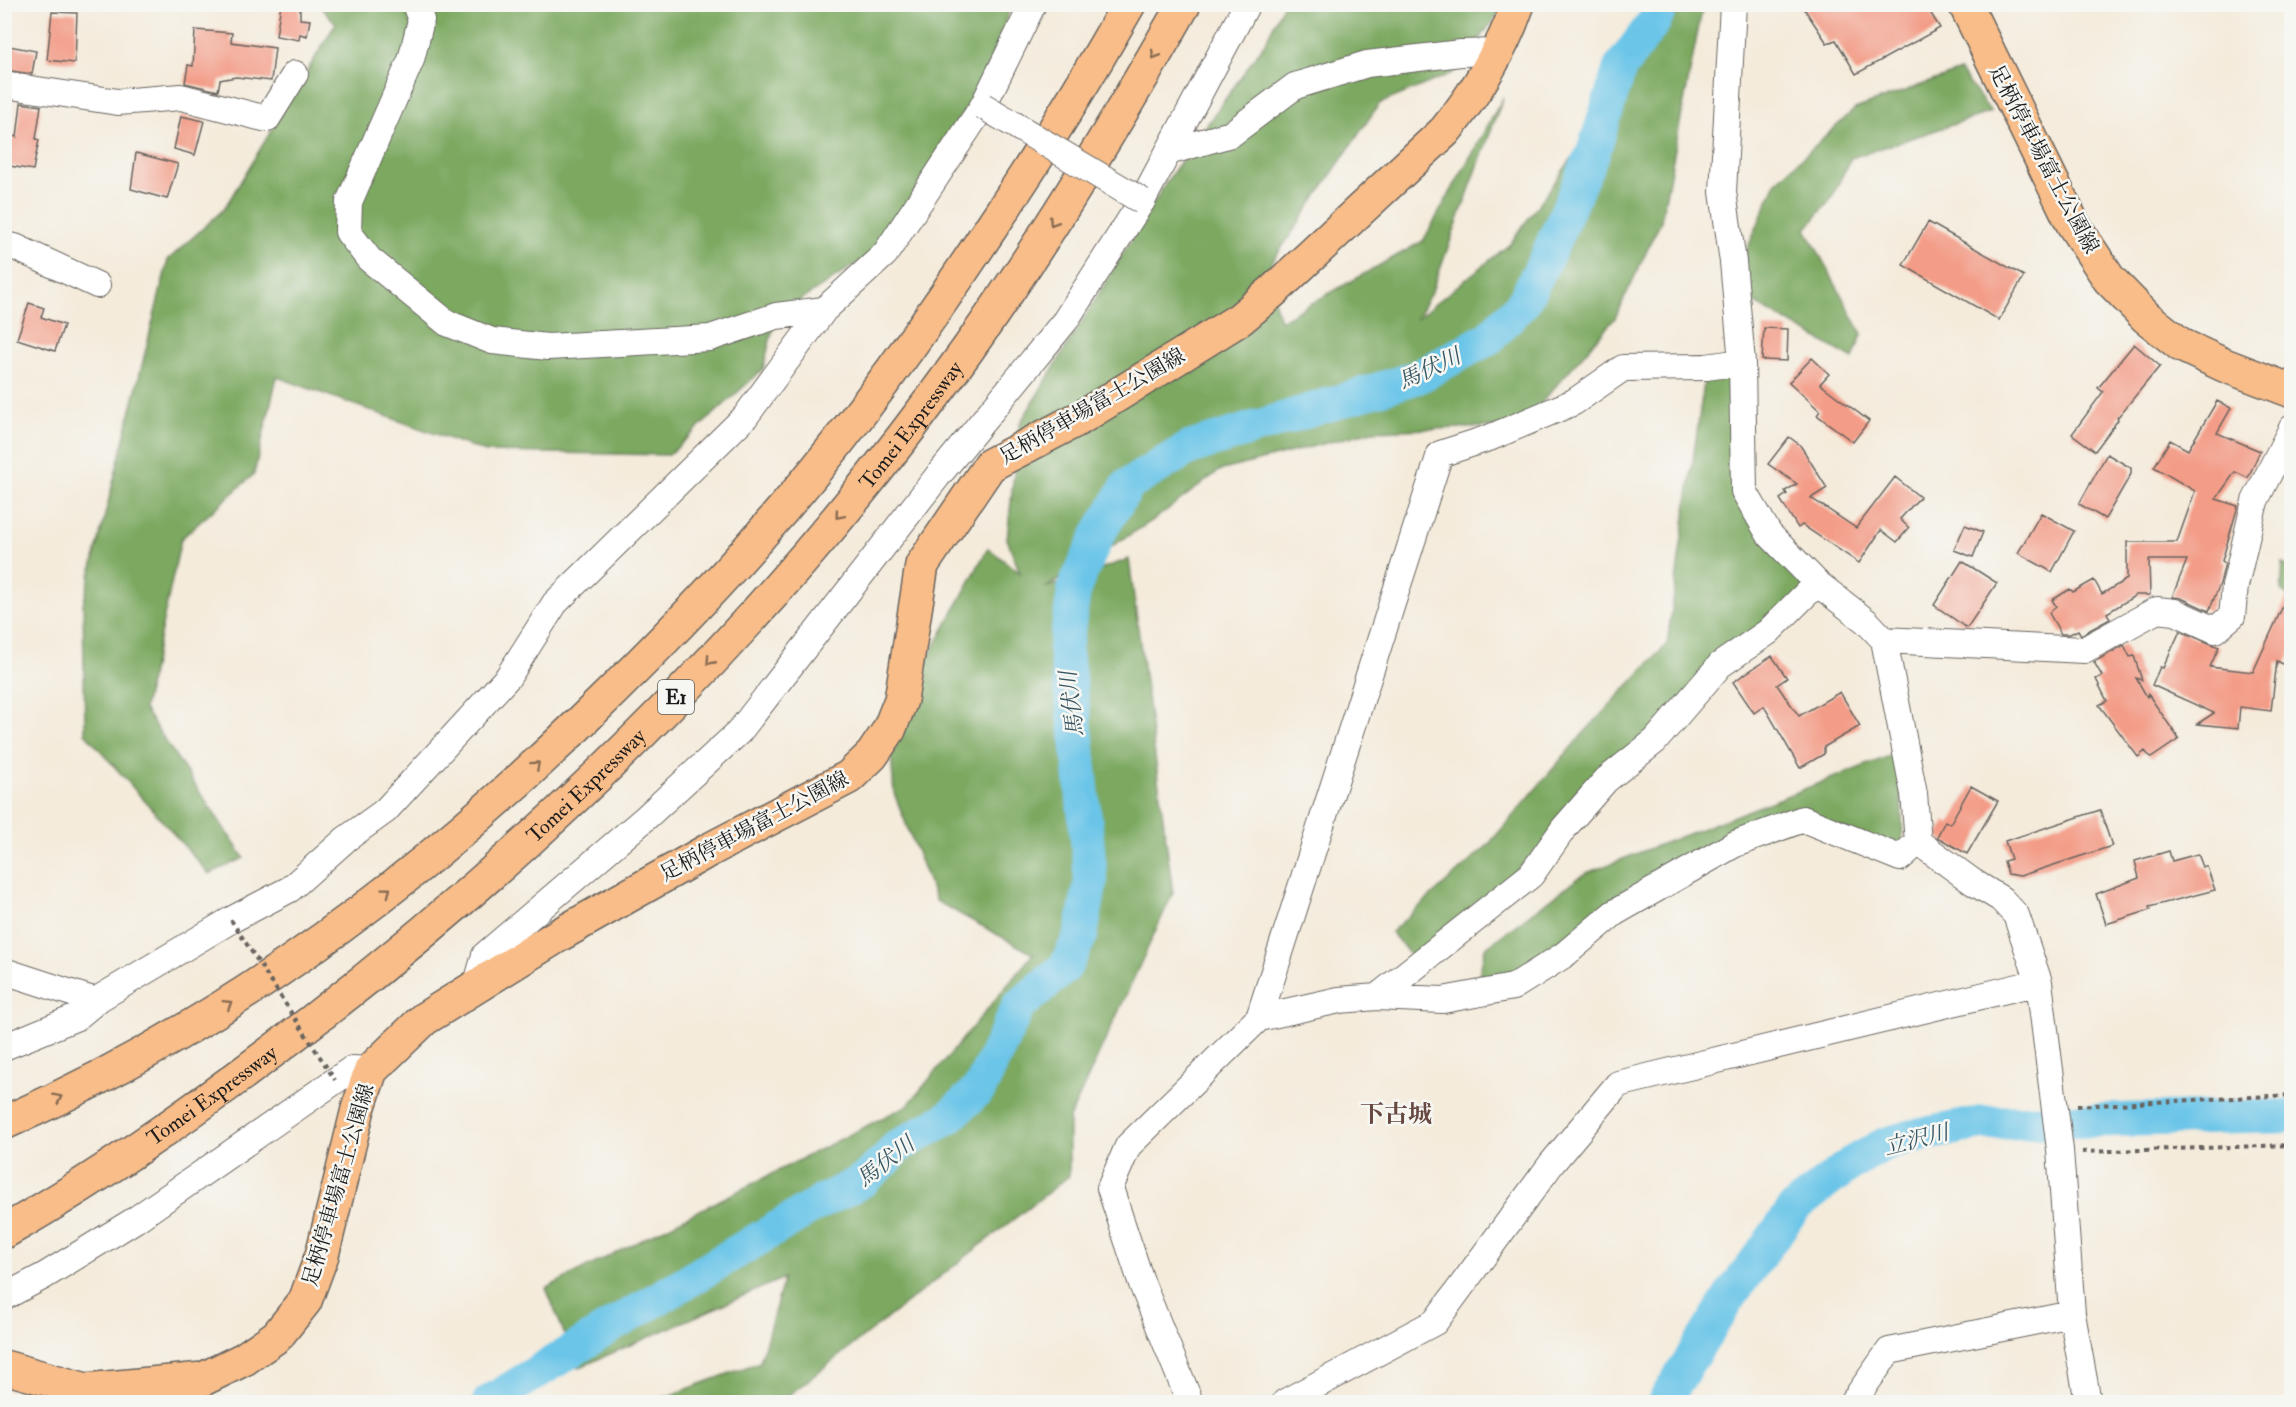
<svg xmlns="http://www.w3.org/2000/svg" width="2296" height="1407" viewBox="0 0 2296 1407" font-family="'IM FELL Double Pica','Noto Serif JP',serif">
  <rect width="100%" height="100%" fill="#f6f6f2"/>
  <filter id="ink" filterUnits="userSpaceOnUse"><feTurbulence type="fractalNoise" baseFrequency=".0167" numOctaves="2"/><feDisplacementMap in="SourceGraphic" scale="12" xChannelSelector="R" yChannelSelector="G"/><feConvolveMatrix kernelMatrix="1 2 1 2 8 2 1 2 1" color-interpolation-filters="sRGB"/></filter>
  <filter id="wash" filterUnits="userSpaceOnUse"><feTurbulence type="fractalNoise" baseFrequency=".008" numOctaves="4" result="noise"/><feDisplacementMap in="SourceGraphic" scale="24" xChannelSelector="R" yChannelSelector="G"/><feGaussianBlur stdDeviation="1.35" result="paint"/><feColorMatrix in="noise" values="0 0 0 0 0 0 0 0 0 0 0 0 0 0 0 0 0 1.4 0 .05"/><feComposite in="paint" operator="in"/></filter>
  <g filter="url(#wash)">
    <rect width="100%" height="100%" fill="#f4ebdb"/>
    <path fill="#7ba861" stroke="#4c623e" stroke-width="1.5" d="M318 5H1012L983 80 878 250 776 316 763 369 669 455 486 452 277 377 254 474 181 539 144 709 244 858 209 874 85 733 83 604 168 260 224 209 336 23Z
      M1283 5H1505L1455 72 1379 104 1266 271 1280 321 1423 241 1503 98 1432 291 1416 319 1510 244 1683 5H1703L1661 221 1615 318 1521 426 1372 431 1219 471 1155 519 1045 588 1129 559 1173 893 1069 1119V1176L780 1402H652L760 1362 784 1278 578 1368 546 1288 908 1105 1033 954 936 901 894 793 889 730 988 548 1020 573 1007 539 1019 425 1167 181 1265 43Z
      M1960 71 1991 112 1851 158 1831 199 1806 229 1862 334 1853 359 1750 300 1745 254 1776 182 1855 109Z
      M1705 375 1743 383 1749 516 1808 592 1418 964 1391 932 1488 845 1580 737 1667 644Z
      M2283 564 2291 568V598L2281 591Z
      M1900 752 1903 848 1810 822 1693 859 1521 982 1478 979 1485 948 1584 874Z"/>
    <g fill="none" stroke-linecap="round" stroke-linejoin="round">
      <path stroke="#6ac5e8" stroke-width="34" d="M489 1402 605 1330 819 1203 862 1181 887 1159 897 1147 948 1118 980 1088 1018 1007 1065 967 1081 935 1091 880 1077 738 1065 648 1075 586 1099 533 1128 485 1189 448 1418 377 1489 338 1523 303 1548 254 1594 150 1620 68 1655 20 1662 4
        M1664 1402 1730 1296 1795 1207 1853 1162 1885 1144 1909 1137 1982 1123 2292 1116"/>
    </g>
    <g id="blocks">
      <path fill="#f39c87" d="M281 4H300V19L310 20 307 36 300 34 299 40 276 36Z
        M1801 4H1925L1940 28 1856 74 1836 40 1827 43Z
        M52 12 77 13 75 63 47 60Z
        M195 30 232 33 231 42 275 48 271 81 236 77 220 80 218 91 185 83 188 65 193 66Z
        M4 45 36 51 32 74 4 70Z
        M21 103 41 106 36 139 39 140 33 170 4 165V135L17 137Z
        M181 116 204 121 195 155 174 149Z
        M136 153 178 164 167 199 131 189Z
        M1928 222 2024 276 1999 320 1903 265Z
        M29 303 44 308 41 317 64 325 55 351 17 339Z
        M1764 328 1788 329 1787 361 1762 360Z
        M2134 344 2160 366 2117 418 2118 420 2095 451 2072 434 2103 392 2098 388Z
        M1812 358 1829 374 1820 384 1869 421 1853 442 1817 415 1820 411 1789 382Z
        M2217 401 2231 408 2217 433 2260 451 2248 478 2235 472 2216 499 2238 506 2222 561 2225 563 2220 584 2209 611 2181 598 2172 597 2187 560H2149L2150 595H2136L2107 613 2110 619 2081 635 2078 630 2070 634H2061L2049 613 2056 606 2052 600 2070 589 2073 592 2094 580 2102 594 2127 579V542H2177L2195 491 2154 467 2170 440 2188 450Z
        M1789 437 1800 445 1827 488 1811 498 1856 528 1895 477 1920 497 1900 519 1909 528 1897 542 1881 530 1859 563 1802 525 1798 528 1780 499 1787 494 1785 491 1797 484 1768 464Z
        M2107 454 2131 468V474L2105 519 2079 504Z
        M2041 513 2074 531 2052 572 2018 553Z
        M1965 525 1983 532 1973 557 1954 550Z
        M1962 561 1997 583 1967 628 1934 605Z
        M2292 586V650L2285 665 2277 661 2271 711 2240 707 2238 728 2197 724 2214 713 2152 685 2160 667 2163 668 2180 631 2219 647 2210 667 2253 672Z
        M2124 645 2130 657 2134 656 2142 680 2136 678 2147 697 2148 694 2179 739 2151 758 2145 751 2138 757 2099 705 2107 701 2096 679 2102 676 2094 662Z
        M1772 656 1787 678 1777 685 1799 716 1840 692 1860 726 1824 747V754L1800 768 1764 706 1754 713 1733 682Z
        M1971 786 1998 801 1967 854 1937 837 1945 821 1950 824Z
        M2100 810 2112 846 2020 876 2008 874 2004 861 2011 859 2005 841Z
        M2169 851 2172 861 2198 854 2203 867H2207L2215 890 2149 907 2150 910 2106 924 2096 894 2139 878 2135 861Z"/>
    </g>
  </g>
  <g filter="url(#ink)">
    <use href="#blocks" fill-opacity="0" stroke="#68645f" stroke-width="1.5"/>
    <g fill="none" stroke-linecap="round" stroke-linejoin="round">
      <g stroke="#68645f" stroke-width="28">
        <path id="minor" d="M415 4 421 20 411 60 349 202 348 232 369 259 447 323 492 341 548 347 710 338 776 316 824 310
          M1733 4 1723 192 1733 262 1742 362 1744 491 1769 534 1817 583 1867 622 1884 640 1914 794 1918 842
          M4 85 118 102 181 97 267 119 295 74
          M1168 152 1231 134 1295 86 1367 64 1461 53 1498 52
          M4 245 15 247 97 285
          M1884 640 2084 650 2157 610 2175 612 2215 630 2232 616 2235 586 2255 501 2292 428
          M4 971 96 1001
          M476 987 485 955 642 821 739 732 937 477 1065 321 1142 201 1247 4
          M1377 997 1531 875 1564 828 1606 780 1655 741 1720 665 1768 632 1817 583
          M1259 1018 1339 1000 1377 997 1443 1000 1513 987 1564 955 1614 913 1735 844 1803 819 1900 858 1918 842 1973 882 2001 899 2016 915 2039 982 2060 1150 2072 1314 2088 1402
          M4 1047 77 1017 100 998 231 920 290 889 346 839 385 811 508 677 555 603 745 417 824 310 885 254 983 106 1033 4
          M4 1297 44 1276 135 1220 352 1069 371 1070
          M1190 1402 1142 1284 1110 1188 1128 1146 1259 1018 1440 454 1489 438 1574 402 1623 368 1706 367 1742 362
          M1285 1402 1435 1322 1552 1163 1618 1084 2039 982
          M1853 1402 1889 1351 2072 1314"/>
      </g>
      <g stroke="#68645f" stroke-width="36">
        <path id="major" d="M1965 4 2073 224 2109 279 2146 317 2181 345 2224 365 2292 391
          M4 1367 86 1390 203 1379 244 1359 277 1336 305 1301 322 1255 358 1109 371 1070 424 1019 559 935 709 850 849 777 872 755 889 730 901 700 922 565 990 465 1082 417 1240 319 1273 291 1445 131C1476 93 1502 51 1518 4"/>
      </g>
      <g stroke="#68645f" stroke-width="36">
        <g id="highway">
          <path d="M4 1123C223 1027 416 883 586 717 648 657 709 595 765 530 847 437 920 335 988 232 1038 158 1085 82 1129 4"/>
          <path id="s1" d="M4 1232C113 1170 213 1097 311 1022 557 833 788 603 968 349 1046 239 1117 122 1184 4"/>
        </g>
      </g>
      <path stroke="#68645f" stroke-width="4" stroke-dasharray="4.5 4.5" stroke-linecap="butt" d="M2077 1106 2292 1095
        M2082 1152 2292 1145"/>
      <use href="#minor" stroke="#fff" stroke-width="26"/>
      <use href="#major" stroke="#f8bd89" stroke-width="33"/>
      <use href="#highway" stroke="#f8bd89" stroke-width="33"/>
      <g stroke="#68645f" stroke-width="28" stroke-linecap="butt">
        <path id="minor-bridge" d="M983 106 1142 201"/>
      </g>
      <path stroke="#68645f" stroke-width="4" stroke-dasharray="4.5 4.5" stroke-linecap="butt" d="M231 920 335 1080"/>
      <use href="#minor-bridge" stroke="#fff" stroke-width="26"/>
    </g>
    <defs><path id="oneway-chevron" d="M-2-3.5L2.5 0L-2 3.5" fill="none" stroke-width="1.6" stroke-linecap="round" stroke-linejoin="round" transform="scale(1.5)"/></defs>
    <g stroke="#8a6c52">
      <use href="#oneway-chevron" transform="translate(1155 55) rotate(121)"/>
      <use href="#oneway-chevron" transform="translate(1053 222) rotate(122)"/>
      <use href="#oneway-chevron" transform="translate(839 515) rotate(130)"/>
      <use href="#oneway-chevron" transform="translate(710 661) rotate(132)"/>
      <use href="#oneway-chevron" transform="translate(536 765) rotate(-42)"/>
      <use href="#oneway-chevron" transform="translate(387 891) rotate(-37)"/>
      <use href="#oneway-chevron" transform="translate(228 1004) rotate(-32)"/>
      <use href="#oneway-chevron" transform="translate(58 1098) rotate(-26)"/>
    </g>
  </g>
  <g text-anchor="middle" stroke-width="5" stroke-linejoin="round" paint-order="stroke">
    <rect fill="#f6f6f2" stroke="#5d5d5c" stroke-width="1.5" x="658" y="680" width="36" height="34" rx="4.5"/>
    <g font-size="20" font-weight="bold" fill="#1c1c1c">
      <text x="676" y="704">E1</text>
    </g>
    <g font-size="21" fill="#1c1c1c" stroke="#f6f6f2">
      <text transform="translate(2044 159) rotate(62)" y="7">足柄停車場富士公園線</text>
      <text transform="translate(1092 406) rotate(-30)" y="7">足柄停車場富士公園線</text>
      <text dy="7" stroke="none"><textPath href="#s1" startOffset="1221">Tomei Expressway</textPath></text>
      <text dy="7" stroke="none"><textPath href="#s1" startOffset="735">Tomei Expressway</textPath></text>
      <text transform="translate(754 826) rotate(-28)" y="7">足柄停車場富士公園線</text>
      <text dy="7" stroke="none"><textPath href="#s1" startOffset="249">Tomei Expressway</textPath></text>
      <text transform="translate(338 1185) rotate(-74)" y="7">足柄停車場富士公園線</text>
    </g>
    <g font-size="22" font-style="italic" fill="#375763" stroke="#f6f6f2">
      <text transform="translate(1429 368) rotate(-25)" y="8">馬伏川</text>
      <text transform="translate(1071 704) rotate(-97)" y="8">馬伏川</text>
      <text transform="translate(1916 1139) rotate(-14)" y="8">立沢川</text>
      <text transform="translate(885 1161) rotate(-38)" y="8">馬伏川</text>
    </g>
    <g font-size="24" font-weight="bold" fill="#674941" stroke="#f6f6f2">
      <text x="1396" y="1122">下古城</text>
    </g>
  </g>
  <rect width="2296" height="1407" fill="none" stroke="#f6f6f2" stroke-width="24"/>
</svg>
